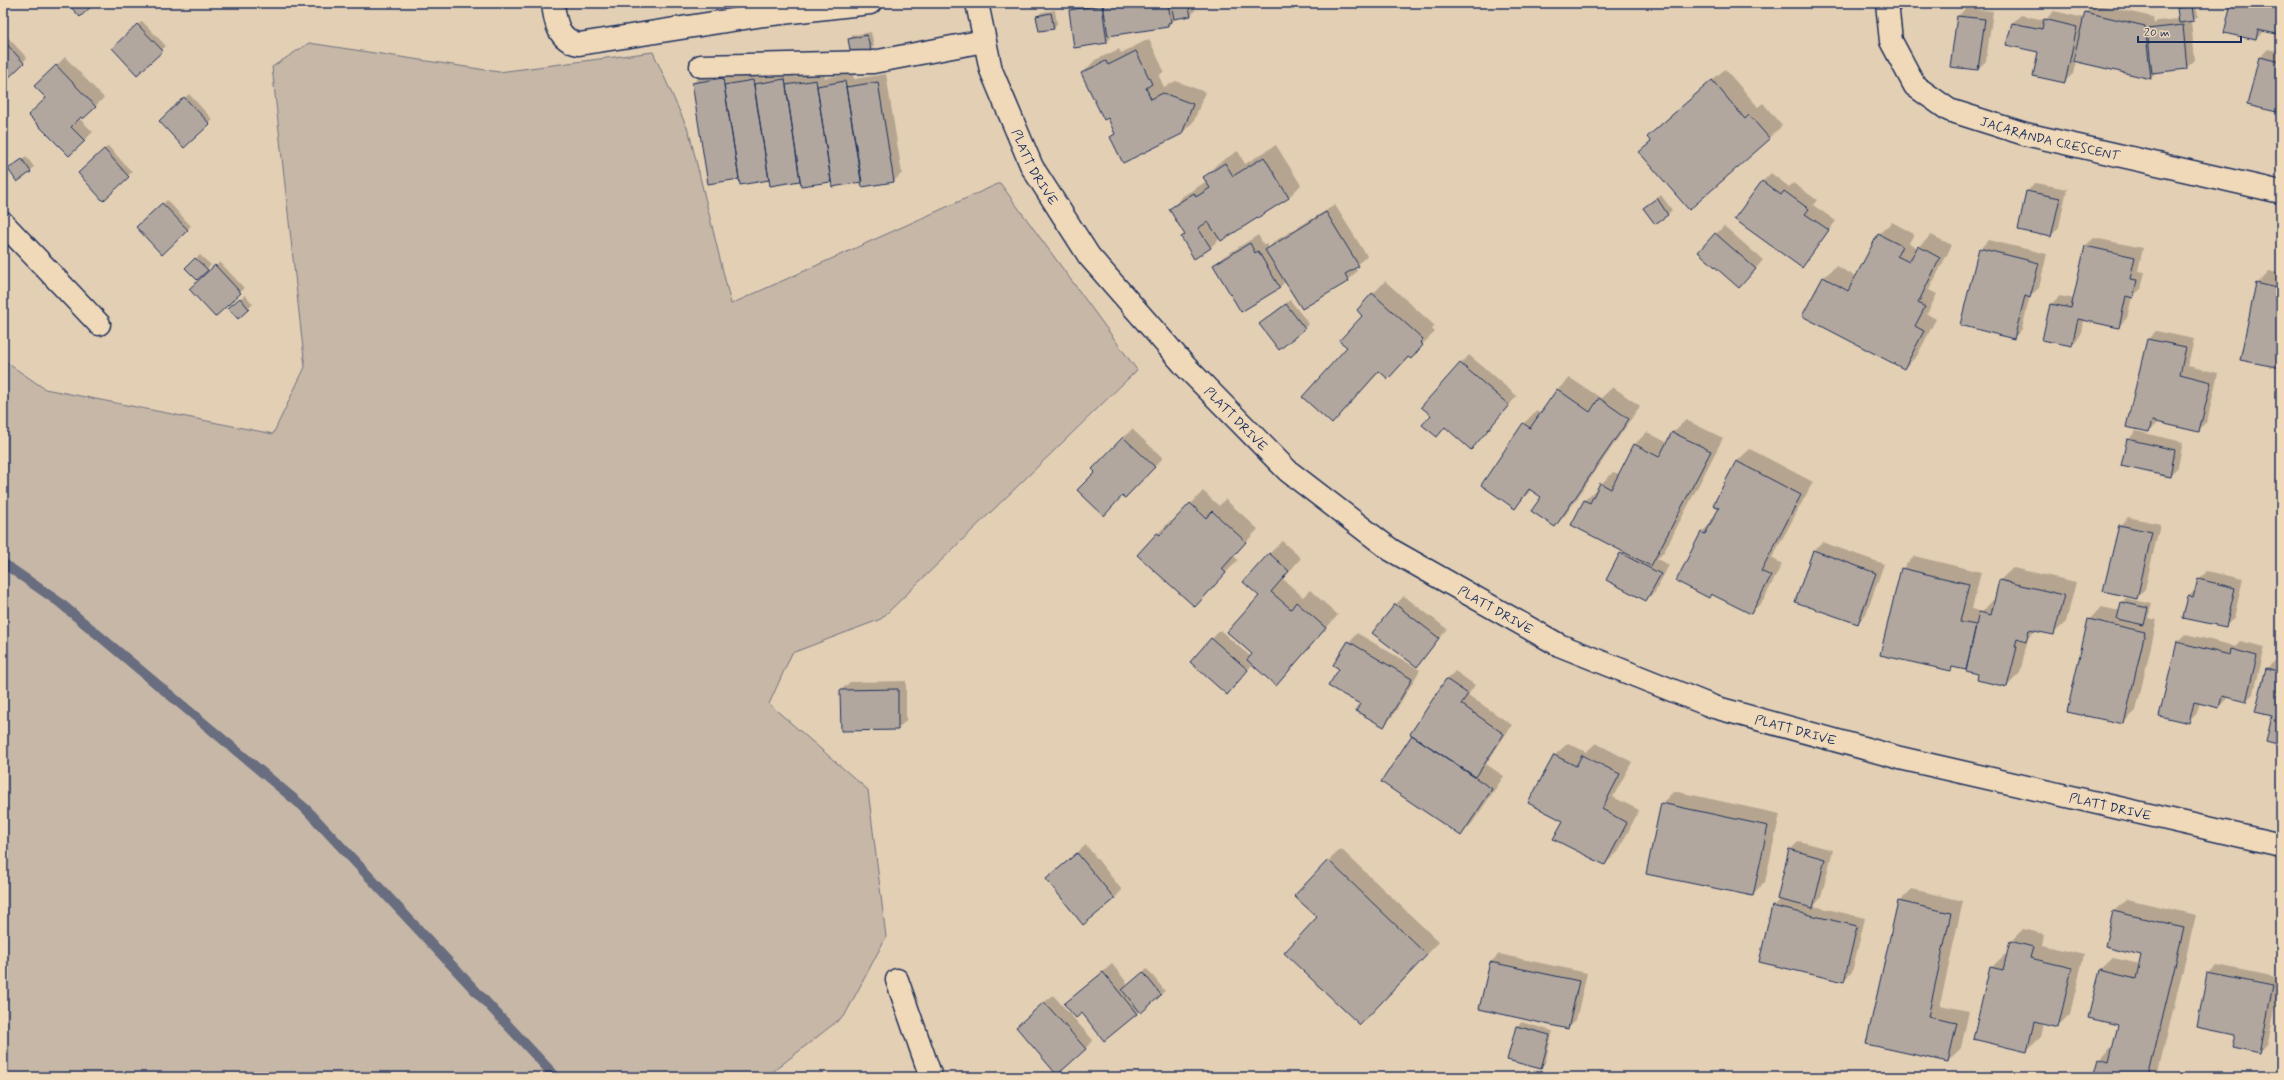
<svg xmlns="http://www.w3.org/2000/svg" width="2284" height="1080" viewBox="0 0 2284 1080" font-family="Mynerve,sans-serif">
  <rect width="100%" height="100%" fill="#e3cfb4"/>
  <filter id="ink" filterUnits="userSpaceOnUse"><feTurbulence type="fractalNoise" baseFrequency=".025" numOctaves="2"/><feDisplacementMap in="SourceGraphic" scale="8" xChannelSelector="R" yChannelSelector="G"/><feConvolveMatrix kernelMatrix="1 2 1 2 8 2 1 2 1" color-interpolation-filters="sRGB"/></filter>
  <g filter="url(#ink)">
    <path fill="#c6b7a7" stroke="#707382" d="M309 43 499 72 653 52 689 132 731 304 1000 183 1137 370 881 619 792 653 769 704 868 790 886 937 845 1015 766 1077H3V360L45 389 273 434 305 367 272 67Z"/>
    <path fill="#0003" d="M1096 3H1193L1195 11 1191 15 1176 18 1168 26 1110 35 1111 38 1107 42 1070 11 1074 7Z
      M2196 3 2198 16 2191 21 2195 60 2186 68 2157 71 2151 78 2076 61 2073 74 2064 82 2012 23 2021 15 2045 20 2054 11 2084 18 2086 13 2094 4 2153 17 2154 24 2157 21 2179 19 2178 8 2182 4Z
      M2232 3H2281V34L2264 31 2256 39Z
      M1966 8 1993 11 1986 61 1978 69 1951 66 1958 16Z
      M1055 10 1057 24 1053 28 1037 16 1042 12Z
      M142 21 166 46 137 74 113 48Z
      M3 32 27 58 3 81Z
      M871 32 874 46 870 50 849 40 853 35Z
      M1149 39 1164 71 1159 76 1164 87 1176 81 1205 92 1194 121 1181 134 1111 137 1116 132 1083 73 1095 60 1119 49 1121 53Z
      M2268 49 2281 52V112L2260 57Z
      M65 57 104 98 83 118 81 116 79 118 93 132 69 155 47 98 36 86Z
      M1725 69 1758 107 1763 103 1782 126 1689 209 1640 152 1651 141 1648 137 1661 124Z
      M731 70 733 77 761 72 762 77 793 71 794 77 824 72 825 78 853 73 854 79 886 74 902 173 893 182 832 180 802 185 801 180 771 185 770 179 741 184 740 178 709 183 693 83 702 75Z
      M189 94 213 120 184 147 160 121Z
      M1276 145 1301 185 1289 197 1221 240 1220 238 1210 248 1182 237 1185 234 1170 209 1183 196 1207 181 1205 177 1217 164 1238 151 1245 164Z
      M108 146 132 172 103 200 79 173Z
      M26 156 34 167 30 171 9 169Z
      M1771 173 1789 187 1793 183 1817 200 1813 205 1836 221 1802 266 1762 182Z
      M2036 183 2067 189 2059 227 2051 236 2019 229 2027 191Z
      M1661 195 1672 210 1668 214 1644 208Z
      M167 200 191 226 162 253 138 227Z
      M1335 205 1367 256 1354 267 1357 271 1348 280 1303 308 1286 281 1279 288 1214 265 1223 257 1258 235 1264 245 1267 244 1269 248 1275 241Z
      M1892 222 1914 234 1909 243 1918 248 1931 235 1952 245 1929 290 1937 294 1927 314 1936 319 1917 356 1904 368 1823 278 1836 266 1857 277 1879 234Z
      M1724 226 1763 260 1747 279 1716 234Z
      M2094 238 2143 248 2138 271 2145 272 2141 289 2132 297 2127 318 2118 327 2084 319 2080 336 2072 345 2044 339 2051 304 2060 296 2074 299 2085 246Z
      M1988 240 2047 254 2039 288 2030 296 2022 329 2014 338 1980 249Z
      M200 255 211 265 197 279 186 268Z
      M220 262 244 288 215 315 191 289Z
      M2269 271 2281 274V367L2257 284Z
      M1385 281 1435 326 1432 329 1435 332 1388 378 1380 371 1332 423 1348 347 1364 316 1358 310Z
      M245 295 253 304 238 318 233 304Z
      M1290 300 1309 324 1279 348 1264 320Z
      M2156 331 2194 339 2188 366 2218 373 2207 422 2199 431 2158 422 2149 431 2148 339Z
      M1469 355 1517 396 1479 440 1446 427 1437 436 1432 415 1423 407Z
      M1570 378 1601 398 1613 387 1640 406 1567 513 1555 526 1542 497 1531 490 1515 508 1482 485 1524 423 1536 411 1541 414 1557 390Z
      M1686 420 1723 438 1664 552 1657 559 1669 565 1655 592 1646 600 1607 580 1624 551 1572 524 1585 500 1613 472 1619 474 1635 444 1647 432 1668 443 1673 432Z
      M1132 429 1163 458 1125 497 1094 469Z
      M2136 431 2183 442 2178 467 2169 476 2128 440Z
      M1750 449 1813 482 1772 558 1782 564 1763 601 1751 613 1713 593 1709 597 1677 580 1702 532 1713 521 1720 508 1714 504 1737 461Z
      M1203 491 1219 506 1225 499 1258 529 1234 556 1238 560 1195 606 1138 554 1170 521 1173 523Z
      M2128 517 2160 524 2145 589 2136 598 2119 526Z
      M1282 541 1301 558 1283 579 1303 597 1310 590 1338 615 1276 684 1253 664 1235 685 1191 662 1220 630 1251 657 1253 653 1260 596 1269 554Z
      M1822 542 1884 564 1866 614 1858 623 1813 551Z
      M1914 556 1981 572 1972 609 1982 612 1993 600 1995 601 2000 580 2013 568 2076 582 2066 622 2053 634 2036 630 2028 638 2020 673 2007 686 1966 669 1954 666 1951 670 1902 569Z
      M2207 571 2243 579 2234 618 2226 626 2188 597 2196 589 2199 580Z
      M1404 596 1447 629 1417 666 1395 605Z
      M2126 598 2152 604 2148 618 2157 620 2136 711 2123 723 2089 620 2101 607 2120 611 2122 602Z
      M1357 633 1420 670 1392 717 1384 726 1361 703 1340 668 1349 642Z
      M2186 634 2235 646 2240 641 2265 647 2254 693 2246 701 2228 697 2219 707 2200 702 2197 713 2189 722 2177 643Z
      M2276 660 2281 661V745L2273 715 2267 668Z
      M1455 671 1475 685 1468 695 1512 725 1486 764 1504 776 1473 822 1461 835 1413 736 1447 680Z
      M906 681V721L897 729 841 690 850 682Z
      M1568 743 1586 752 1596 743 1632 762 1613 797 1639 810 1618 852 1605 864 1564 820 1530 803 1555 755Z
      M1674 791 1780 814 1765 882 1753 895 1661 804Z
      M1799 841 1833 850 1821 898 1814 906 1865 918 1852 972 1843 981 1773 907 1781 899 1790 850Z
      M1086 845 1122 890 1114 899 1056 871Z
      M1341 849 1439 942 1373 1011 1318 917 1328 861Z
      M1912 889 1963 901 1940 1005 1969 1011 1961 1048 1948 1061 1868 1043 1899 902Z
      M2127 899 2196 915 2157 1077H2094L2099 1060 2111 1047 2114 1048 2120 1024 2100 970 2113 958 2140 964 2143 955 2114 911Z
      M2023 929 2044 934 2042 945 2084 955 2070 1014 2057 1027 2043 1023 2040 1038 2027 1050 1991 968 2004 955 2007 956 2011 941Z
      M1499 954 1587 973 1576 1020 1567 1028 1491 962Z
      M1112 964 1129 985 1147 969 1165 991 1104 1039 1082 1012 1065 1004Z
      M2217 965 2281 978 2268 1043 2260 1052 2236 1034 2208 974Z
      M1053 995 1093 1040 1085 1049 1025 1019Z
      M1521 1022 1553 1031 1545 1063 1541 1067 1517 1026Z"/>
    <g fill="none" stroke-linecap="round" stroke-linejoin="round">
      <path stroke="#686d7f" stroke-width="10" d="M3 563 59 602 306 809 556 1077"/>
    </g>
    <path fill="#b1a79f" stroke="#1b2f5e" d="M67 3H95L80 17Z
      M1168 3 1171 22 1168 23V27L1108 36 1103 4Z
      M1171 3H1188L1191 16 1174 19Z
      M2231 3H2281V35L2258 30 2256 40 2224 33Z
      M1102 5 1107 43 1074 48 1069 10Z
      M2192 6 2194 21 2179 23 2177 8Z
      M2085 12 2145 26 2151 79 2073 61Z
      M1051 13 1054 29 1039 31 1036 16Z
      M1957 16 1985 19 1978 70 1950 67Z
      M2044 19 2077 27 2065 83 2033 76 2038 52 2006 45 2012 23 2042 29Z
      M137 24 163 51 137 75 112 48Z
      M2183 25 2187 69 2152 73 2147 29Z
      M867 35 871 51 851 55 848 39Z
      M3 40 24 63 3 83Z
      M1136 51 1152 84 1146 88 1151 99 1163 93 1193 104 1182 134 1123 163 1110 137 1115 134 1108 118 1104 120 1081 73 1106 61 1108 65Z
      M2259 57 2281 62V113L2247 105Z
      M56 65 96 107 83 119 81 117 71 127 85 141 69 156 28 115 46 98 34 86Z
      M723 78 739 179 708 184 692 83Z
      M785 79 800 181 770 186 754 84Z
      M753 80 769 180 740 185 724 85Z
      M816 80 831 182 801 186 786 85Z
      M1712 80 1745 119 1749 115 1770 139 1689 210 1639 152 1651 142 1647 137Z
      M845 81 862 182 832 187 817 86Z
      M878 82 894 182 862 187 846 87Z
      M184 97 210 124 184 148 159 121Z
      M104 149 129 177 103 201 78 173Z
      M1264 157 1289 198 1221 241 1208 222 1198 228 1211 248 1194 259 1181 237 1185 235 1169 209 1194 193 1196 197 1210 188 1203 177 1225 163 1233 176Z
      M22 159 31 172 17 182 8 169Z
      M1762 181 1781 195 1784 191 1809 209 1805 214 1829 230 1802 268 1734 219Z
      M2026 191 2060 198 2051 237 2018 230Z
      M1657 198 1668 215 1655 224 1643 208Z
      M162 203 188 230 162 255 136 227Z
      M1326 212 1359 266 1345 274 1349 281 1302 309 1265 250Z
      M1715 233 1756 269 1739 288 1698 252Z
      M1878 234 1902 246 1897 256 1909 262 1918 246 1940 258 1918 303 1925 307 1915 326 1924 331 1904 369 1802 316 1823 277 1848 291Z
      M1250 243 1255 253 1258 251 1280 288 1241 312 1213 265Z
      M2085 246 2135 257 2130 279 2137 280 2133 298 2126 296 2119 328 2078 319 2072 346 2042 340 2050 304 2071 308Z
      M1979 248 2039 263 2030 298 2025 296 2014 339 1960 325Z
      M195 258 208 270 197 280 185 268Z
      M215 265 241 293 215 317 189 289Z
      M2256 283 2281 289V368L2240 360Z
      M1372 293 1423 339 1420 342 1423 345 1411 359 1408 357 1388 379 1379 371 1332 424 1302 397 1347 347 1339 341 1362 316 1357 310Z
      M240 298 249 309 238 319 228 308Z
      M1286 304 1305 329 1279 350 1259 324Z
      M2147 339 2186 347 2180 374 2211 382 2199 432 2152 421 2149 432 2126 427Z
      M1460 363 1509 405 1471 450 1445 427 1437 437 1422 425 1431 415 1421 407Z
      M1557 389 1590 412 1599 398 1629 419 1555 527 1531 511 1541 497 1529 489 1515 509 1481 485 1523 423 1530 428Z
      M1672 432 1711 451 1651 566 1571 525 1584 500 1590 503 1600 483 1611 489 1634 444 1659 457Z
      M1123 437 1155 467 1125 498 1122 496 1104 516 1077 490 1095 472 1092 469Z
      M2127 439 2175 450 2170 477 2121 466Z
      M1736 461 1801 495 1761 571 1771 576 1751 614 1711 594 1709 598 1676 581 1701 532 1705 534 1719 508 1713 505Z
      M1190 503 1206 518 1212 511 1246 542 1222 569 1226 573 1195 607 1137 555 1157 533 1160 535Z
      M2119 525 2152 532 2137 599 2103 591Z
      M1813 550 1876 573 1858 624 1795 602Z
      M1269 553 1289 571 1271 592 1291 609 1296 602 1326 628 1276 686 1247 660 1252 654 1227 632 1259 596 1243 582Z
      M1620 553 1661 574 1646 601 1606 580Z
      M1901 568 1969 584 1960 622 1976 625 1966 670 1952 667 1951 671 1880 655Z
      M2198 579 2235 588 2226 627 2183 618 2188 596 2193 598Z
      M1999 580 2064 595 2054 635 2029 630 2026 642 2017 639 2015 647H2017L2007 687 1977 680 1978 674 1966 671 1979 612 1991 615Z
      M2121 602 2148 608 2144 625 2117 619Z
      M1395 604 1439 638 1417 667 1372 633Z
      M2088 619 2145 632 2124 724 2067 712Z
      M1211 638 1248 670 1227 695 1190 662Z
      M1348 641 1412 679 1384 727 1356 711 1360 704 1328 686 1339 669 1333 665Z
      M2177 642 2230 655 2231 649 2257 656 2246 702 2222 696 2219 708 2194 702 2189 723 2159 716Z
      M2266 668 2281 672V746L2266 742 2272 716 2255 712Z
      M1446 679 1468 694 1461 704 1504 734 1476 777 1410 734Z
      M898 689V730L841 731 840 690Z
      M1412 735 1492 789 1461 836 1381 782Z
      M1554 755 1576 766 1582 755 1620 774 1602 809 1627 823 1605 865 1553 839 1563 821 1528 803Z
      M1661 803 1768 826 1753 896 1646 874Z
      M1789 849 1825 859 1813 908 1777 899Z
      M1077 853 1115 899 1083 925 1046 879Z
      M1328 860 1427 955 1360 1025 1284 953 1317 917 1294 896Z
      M1898 901 1951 913 1928 1017 1957 1023 1948 1062 1866 1044Z
      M1772 906 1857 926 1844 982 1759 962Z
      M2113 911 2184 928 2148 1077H2093L2098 1059 2109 1062 2118 1025 2088 1018 2100 970 2136 979 2141 955 2105 946Z
      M2010 941 2033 947 2030 958 2072 968 2058 1028 2034 1022 2027 1052 1973 1039 1990 967 2003 970Z
      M1490 962 1579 981 1568 1029 1479 1009Z
      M1103 972 1137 1014 1104 1041 1082 1013 1076 1018 1064 1004Z
      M1143 972 1161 995 1141 1013 1122 990Z
      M2207 973 2273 986 2260 1053 2232 1047 2235 1035 2197 1027Z
      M1044 1002 1086 1049 1057 1075 1016 1027Z
      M1516 1026 1550 1035 1541 1069 1507 1060Z"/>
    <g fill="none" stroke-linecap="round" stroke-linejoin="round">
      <g stroke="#1b2f5e" stroke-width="25">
        <g id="minor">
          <path d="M553 3C555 22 558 40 579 44L764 15 870 3"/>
          <path id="s1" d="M977 3 991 70 1032 167 1089 256 1186 367 1288 471 1391 550 1559 645 1714 707 1900 758 2281 845"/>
          <path id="s2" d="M1887 3 1891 41 1915 86 1949 110 2025 134 2281 192"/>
          <path d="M701 66 873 62 984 41"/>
          <path d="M3 223 99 324"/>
          <path d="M897 980 931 1077"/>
        </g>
      </g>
      <use href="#minor" stroke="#f0d9b9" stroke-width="22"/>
    </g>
  </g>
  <g text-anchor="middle" stroke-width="4" stroke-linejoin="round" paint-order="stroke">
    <g font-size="13" fill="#1b2f5e" stroke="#f0d9b9">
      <text dy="5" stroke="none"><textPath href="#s2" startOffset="236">JACARANDA CRESCENT</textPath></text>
      <text dy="5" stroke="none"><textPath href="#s1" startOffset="175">PLATT DRIVE</textPath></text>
      <text dy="5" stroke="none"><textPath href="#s1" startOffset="499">PLATT DRIVE</textPath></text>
      <text dy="5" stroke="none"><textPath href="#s1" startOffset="823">PLATT DRIVE</textPath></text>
      <text dy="5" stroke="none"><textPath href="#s1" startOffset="1147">PLATT DRIVE</textPath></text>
      <text dy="5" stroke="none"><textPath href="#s1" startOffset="1471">PLATT DRIVE</textPath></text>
    </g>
  </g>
  <rect width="2284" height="1080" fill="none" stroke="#f0d9b9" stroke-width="16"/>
  <rect x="8" y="8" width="2268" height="1064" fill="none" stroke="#1b2f5e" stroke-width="1.5" filter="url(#ink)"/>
  <path d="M2138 36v6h103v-6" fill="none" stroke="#1b2f5e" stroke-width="2"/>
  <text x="2144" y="36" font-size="12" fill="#1b2f5e" stroke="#f0d9b9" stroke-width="3" paint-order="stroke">20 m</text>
</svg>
